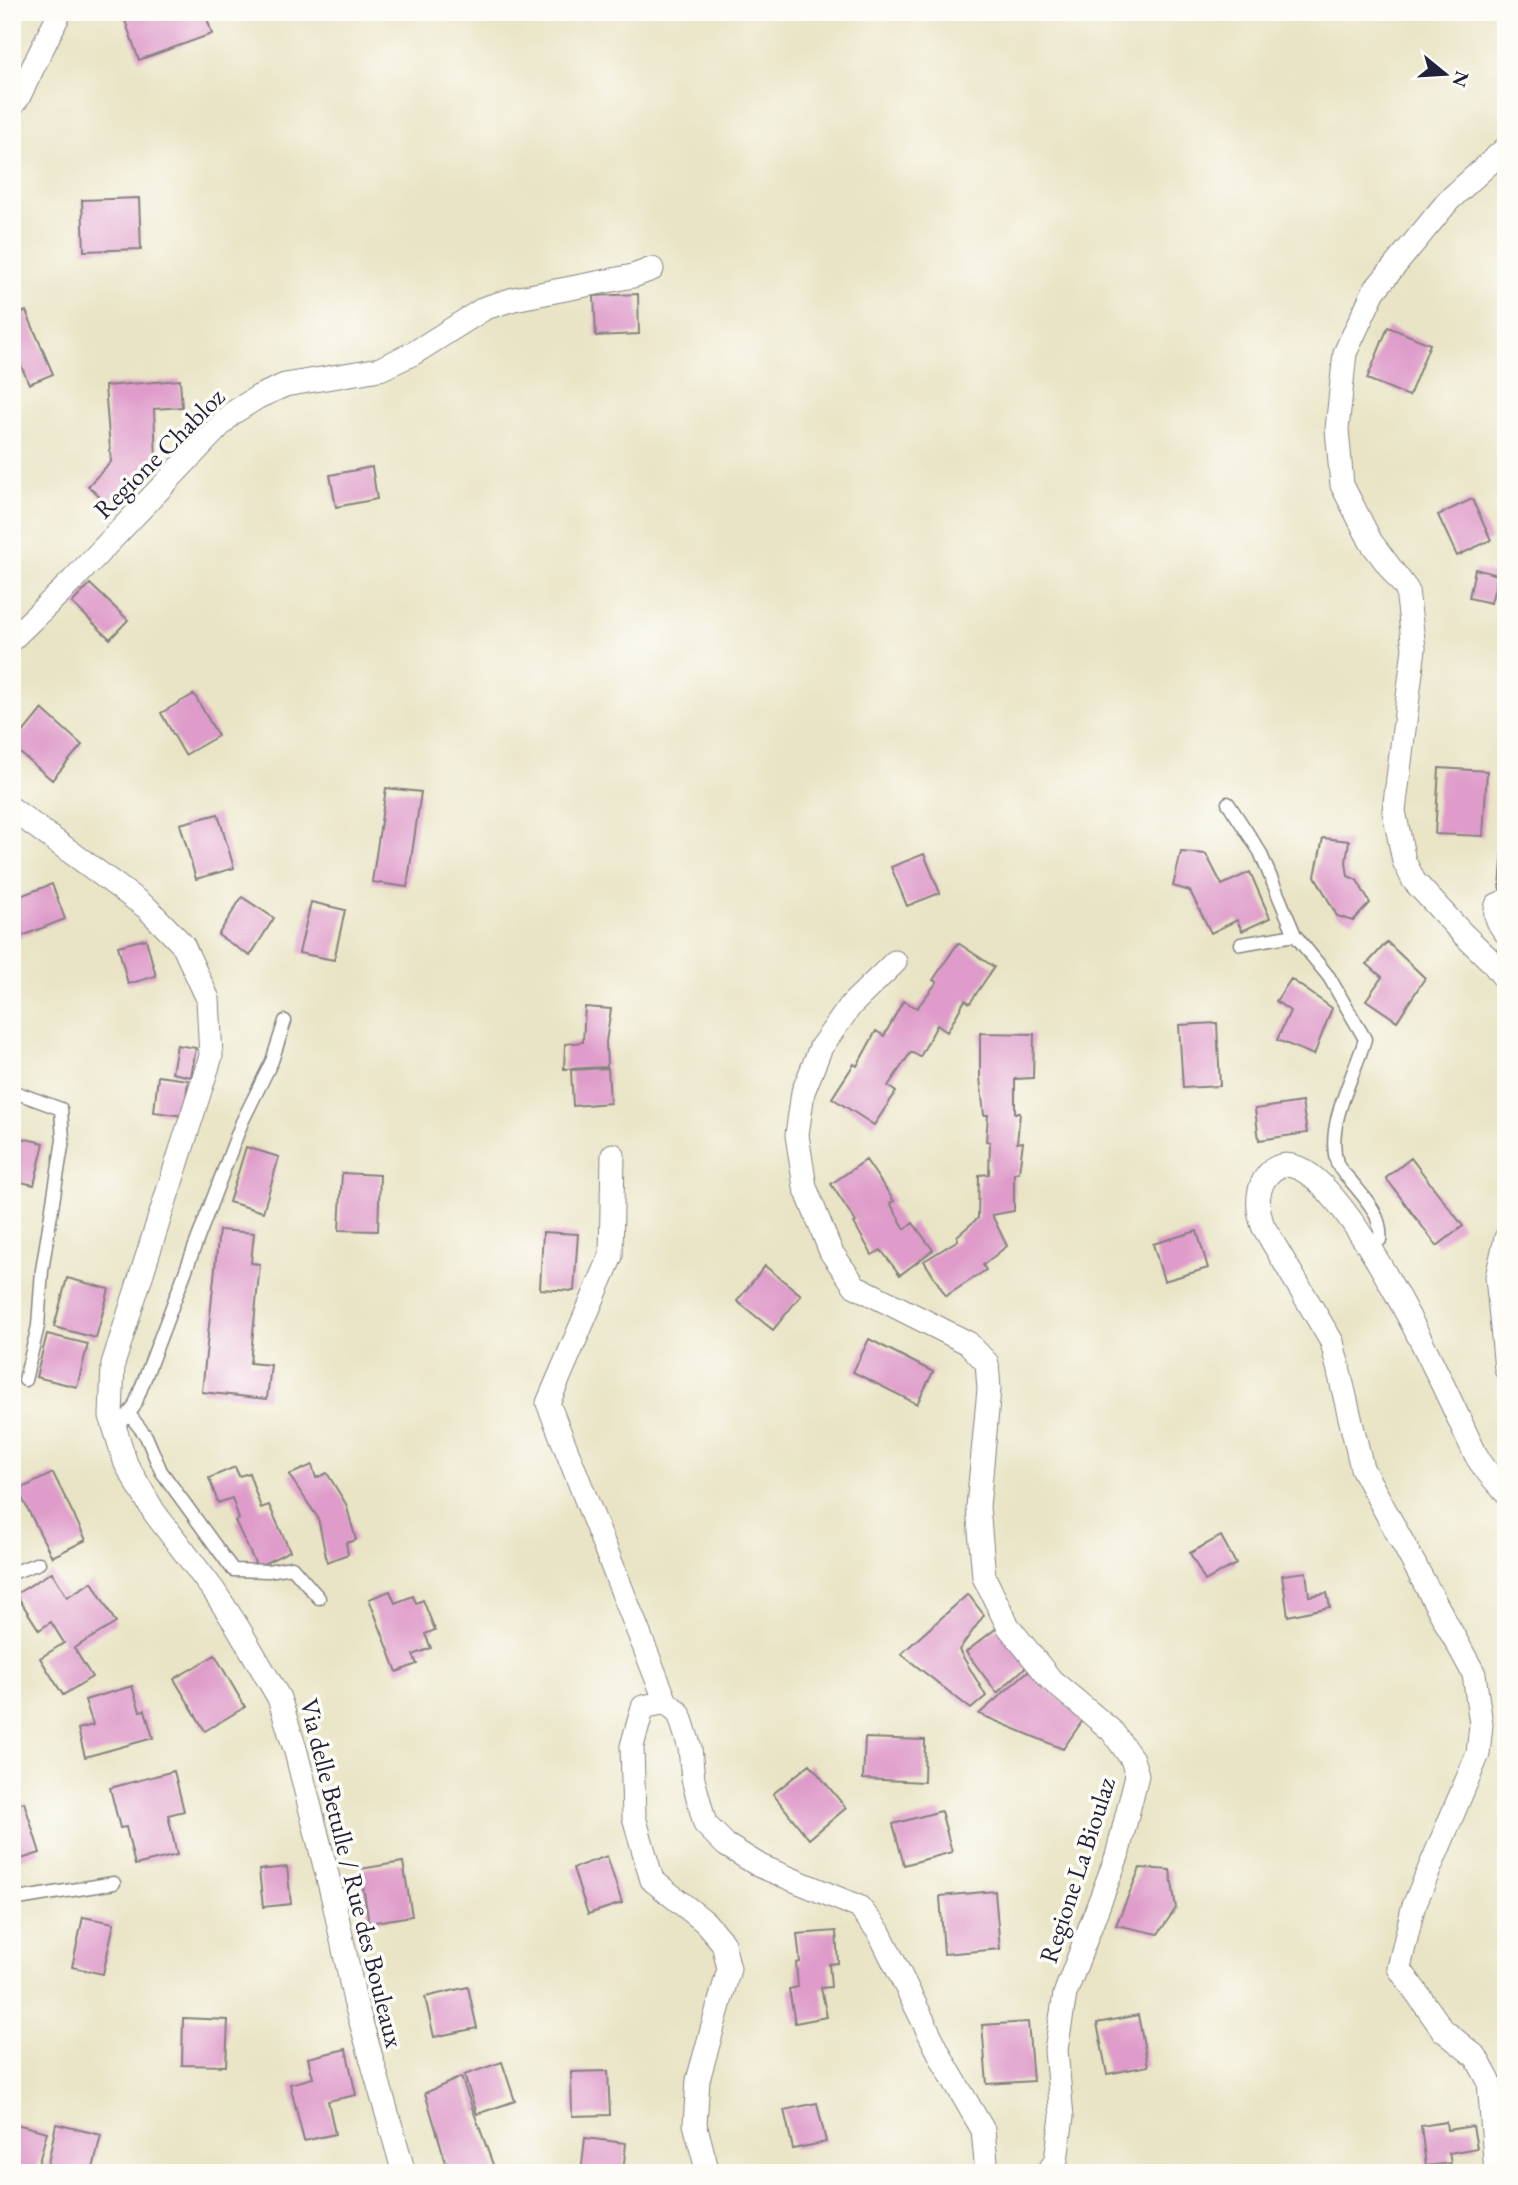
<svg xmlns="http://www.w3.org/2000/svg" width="1518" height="2185" viewBox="0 0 1518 2185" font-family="'EB Garamond',serif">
  <rect width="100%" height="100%" fill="#fdfcf7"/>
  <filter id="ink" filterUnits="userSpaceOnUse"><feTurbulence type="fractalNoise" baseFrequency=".0143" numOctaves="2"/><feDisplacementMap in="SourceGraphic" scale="14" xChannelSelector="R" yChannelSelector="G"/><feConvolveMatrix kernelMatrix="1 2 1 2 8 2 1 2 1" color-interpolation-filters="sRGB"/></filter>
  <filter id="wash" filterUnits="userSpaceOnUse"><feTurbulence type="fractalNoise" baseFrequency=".00686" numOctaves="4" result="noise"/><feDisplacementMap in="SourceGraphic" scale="28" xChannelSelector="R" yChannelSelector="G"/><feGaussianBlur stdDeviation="1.57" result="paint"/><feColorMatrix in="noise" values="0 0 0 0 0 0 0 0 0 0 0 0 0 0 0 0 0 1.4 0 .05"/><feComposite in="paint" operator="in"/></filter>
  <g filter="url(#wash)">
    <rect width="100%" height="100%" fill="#e9e4c5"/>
    <g id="blocks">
      <path fill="#df9cca" d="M122 12H205L212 34 139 60Z
        M139 198 141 249 84 251 82 200Z
        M638 294 639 334 596 336 594 296Z
        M26 311 53 374 29 384 12 345V316Z
        M1388 327 1430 344 1409 396 1367 379Z
        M180 380 182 407 154 409 156 459 111 508 88 486 111 462 105 386Z
        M372 467 377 499 336 507 330 475Z
        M1472 499 1491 540 1457 556 1438 515Z
        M1475 569 1498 575 1491 603 1469 598Z
        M90 584 128 620 110 639 72 603Z
        M194 694 218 736 185 755 161 713Z
        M42 709 82 745 52 780 12 746Z
        M1502 748H1506V777L1501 776Z
        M1439 768 1487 771 1483 836 1435 834Z
        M386 788 421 792 407 887 372 882Z
        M218 814 234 868 196 879 180 824Z
        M1504 832H1506V890L1500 889Z
        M1323 838 1349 841 1346 862 1348 876 1357 880 1370 903 1353 921 1337 916 1315 876Z
        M1181 852 1206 854 1222 885 1250 872 1270 918 1242 931 1237 920 1211 933 1190 891 1173 886Z
        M924 854 940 893 907 906 891 867Z
        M52 884 65 919 12 940V899Z
        M242 897 274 918 250 956 218 935Z
        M311 902 345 910 334 960 299 953Z
        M146 939 156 976 128 984 118 946Z
        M1387 942 1425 978 1397 1021 1366 1000 1382 977 1367 964Z
        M958 943 994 967 970 1003 965 1000 947 1032 937 1025 920 1057 911 1052 888 1086 896 1092 874 1125 832 1098 854 1064 857 1066 876 1031 884 1036 903 1001 917 1008 937 982 933 980Z
        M1291 979 1332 1008 1314 1055 1277 1040 1290 1011 1276 1001Z
        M585 1007 611 1009 606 1042 607 1067 564 1069 565 1044 583 1042Z
        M1217 1023 1220 1086 1183 1088 1179 1025Z
        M980 1033 1034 1034 1033 1078 1015 1079V1113H1020L1017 1143 1023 1142 1019 1172 1014 1173V1211L992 1215 1007 1246 983 1265 986 1270 946 1296 924 1261 958 1240 957 1236 978 1218 979 1175 989 1174 990 1142 986 1141 988 1115H984L980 1077Z
        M177 1045 196 1048 191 1077 172 1073Z
        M608 1068 610 1103 573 1106 571 1070Z
        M158 1076 188 1080 184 1116 154 1112Z
        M1302 1102 1307 1133 1259 1140 1255 1109Z
        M12 1136 44 1143 34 1185 12 1180Z
        M246 1147 279 1157 263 1212 229 1202Z
        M1411 1158 1463 1226 1437 1246 1386 1178Z
        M866 1160 894 1201 890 1203 905 1229 913 1223 933 1250 900 1275 881 1250 872 1255 854 1223 856 1222 831 1184Z
        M342 1173 380 1175 378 1231 339 1230Z
        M219 1230 254 1233 251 1263 260 1264 250 1363 271 1365 267 1399 202 1392Z
        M1197 1231 1208 1268 1164 1281 1153 1244Z
        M543 1232 578 1234 574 1291 540 1289Z
        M765 1266 801 1295 773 1330 737 1301Z
        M67 1278 109 1289 96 1338 54 1327Z
        M47 1334 88 1344 77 1387 36 1377Z
        M869 1339 933 1372 917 1404 853 1372Z
        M312 1465 316 1478 327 1473 346 1504 356 1540 346 1543 348 1554 327 1562 318 1518 289 1475Z
        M235 1467 239 1476 249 1473 261 1508 269 1505 290 1551 257 1567 235 1521 239 1519 232 1498 218 1503 209 1478Z
        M53 1473 86 1540 52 1557 18 1490Z
        M1221 1536 1236 1564 1205 1581 1190 1553Z
        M52 1572 67 1597 92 1582 116 1623 74 1648 92 1677 63 1695 40 1658 64 1643 51 1622 39 1630 16 1594Z
        M1306 1572 1309 1596 1327 1593 1330 1607 1288 1616 1282 1575Z
        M390 1591 395 1603 413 1596 416 1603 423 1600 435 1630 425 1634 431 1648 413 1655 417 1664 397 1672 369 1599Z
        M968 1594 984 1615 959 1650 986 1696 971 1709 901 1654Z
        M998 1627 1028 1665 997 1693 966 1652Z
        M215 1655 245 1707 205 1731 174 1679Z
        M1028 1671 1083 1720 1063 1749 979 1714Z
        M132 1686 140 1711 145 1710 153 1738 85 1757 78 1729 93 1725 85 1700Z
        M865 1738 925 1740 924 1782 863 1779Z
        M810 1764 846 1808 809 1839 773 1794Z
        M174 1771 184 1811 168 1815 177 1855 135 1865 126 1827 120 1828 110 1788Z
        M24 1802 40 1853 12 1862V1806Z
        M941 1811 952 1852 904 1865 893 1824Z
        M607 1856 622 1903 588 1914 573 1868Z
        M403 1862 412 1916 369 1923 360 1869Z
        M287 1867 291 1904 263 1907 259 1870Z
        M1140 1868 1170 1870 1176 1908 1158 1934 1116 1925Z
        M995 1891 1000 1949 944 1954 940 1896Z
        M83 1917 114 1923 103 1974 72 1967Z
        M836 1931 838 1963 829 1964 831 1987 821 1988 827 2017 795 2023 789 1989 798 1987 796 1963 800 1962 797 1934Z
        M468 1987 477 2028 434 2037 425 1997Z
        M1138 2015 1148 2066 1107 2074 1097 2023Z
        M183 2018 228 2020 226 2066 182 2065Z
        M1028 2022 1033 2081 987 2084 982 2025Z
        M346 2049 356 2095 328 2101 335 2134 304 2141 290 2084 313 2078 308 2058Z
        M502 2062 515 2101 477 2114 464 2075Z
        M608 2071 610 2115 572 2116 571 2072Z
        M461 2077 496 2173H449L425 2093Z
        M817 2103 826 2142 793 2149 784 2110Z
        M1446 2122 1447 2130 1473 2126 1477 2148 1449 2153 1451 2163 1426 2166 1421 2126Z
        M12 2123 47 2132 36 2173H12Z
        M56 2124 101 2135 92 2173H46Z
        M585 2138 626 2143 623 2173H581Z"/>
    </g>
  </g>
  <g filter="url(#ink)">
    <use href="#blocks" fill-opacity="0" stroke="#868380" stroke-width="2"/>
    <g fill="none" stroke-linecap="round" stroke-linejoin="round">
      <g stroke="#868380" stroke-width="15">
        <path id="service" d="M1228 803 1260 852 1295 935 1329 977 1365 1039C1354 1077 1325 1125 1337 1163 1339 1170 1346 1175 1350 1180 1365 1198 1383 1216 1380 1240L1370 1247
          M1241 944 1295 935
          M12 1091 61 1109 63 1140 42 1270 38 1326 25 1380
          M129 1414 146 1436 161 1471 233 1570 268 1571 292 1567 319 1598
          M115 1430 134 1407 242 1122 272 1061 285 1021
          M12 1573 39 1563
          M12 1900 114 1883"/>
      </g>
      <g stroke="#868380" stroke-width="25">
        <path id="minor" d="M12 105 18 98 60 12
          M1506 148 1449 200 1374 291 1345 353 1337 429 1342 485 1371 542 1407 590 1414 648 1394 811 1404 861 1414 881 1462 933 1491 961 1506 980
          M12 639 73 580 231 414 258 397 285 385 380 369 414 353 485 308 514 299 633 276 652 269
          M12 809 147 908 183 945 208 999 211 1056 113 1364 111 1416 126 1464 154 1512 214 1591 237 1626 279 1698 296 1752 333 1898 355 2001 404 2173
          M1506 901 1497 905C1493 916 1499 924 1506 933
          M895 962 851 1005 821 1047 803 1092 797 1135 805 1187 831 1252 855 1286 968 1343 987 1363 989 1389 978 1507 984 1577 1008 1626 1051 1680 1112 1731 1132 1759 1137 1775 1117 1856 1065 1994 1056 2050 1062 2117 1056 2160 1048 2173
          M613 1155 611 1256 548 1403 666 1702
          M1506 1238 1497 1277 1506 1369
          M708 2173 695 2124 698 2080 729 1969 723 1943 705 1922 652 1880 634 1817 632 1746 643 1707 666 1702 679 1713 690 1748 693 1779 705 1824 726 1845 760 1866 859 1907 879 1932 944 2063 983 2130 987 2173
          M1496 2173 1489 2081 1476 2057 1443 2030 1399 1968 1413 1908 1478 1754 1481 1724 1474 1674 1362 1468 1332 1342 1263 1226C1258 1212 1256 1194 1264 1180 1319 1092 1459 1423 1476 1455 1483 1469 1496 1481 1506 1493"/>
      </g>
      <use href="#service" stroke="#fff" stroke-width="12"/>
      <use href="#minor" stroke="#fff" stroke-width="23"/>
    </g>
  </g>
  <g text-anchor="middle" stroke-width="7" stroke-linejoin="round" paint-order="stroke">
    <g font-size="26" fill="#22223b" stroke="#fdfcf7">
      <text transform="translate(159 453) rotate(-45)" y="9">Regione Chabloz</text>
      <text transform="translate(1077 1870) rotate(-72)" y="9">Regione La Bioulaz</text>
      <text transform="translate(352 1873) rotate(76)" y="9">Via delle Betulle / Rue des Bouleaux</text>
    </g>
  </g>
  <rect width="1518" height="2185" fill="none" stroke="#fdfcf7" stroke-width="42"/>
  <g transform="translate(1445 74) rotate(108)" stroke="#fdfcf7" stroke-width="5" paint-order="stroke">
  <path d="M0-5L12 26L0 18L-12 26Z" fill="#22223b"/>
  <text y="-10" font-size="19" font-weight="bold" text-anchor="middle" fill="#22223b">N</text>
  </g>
</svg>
